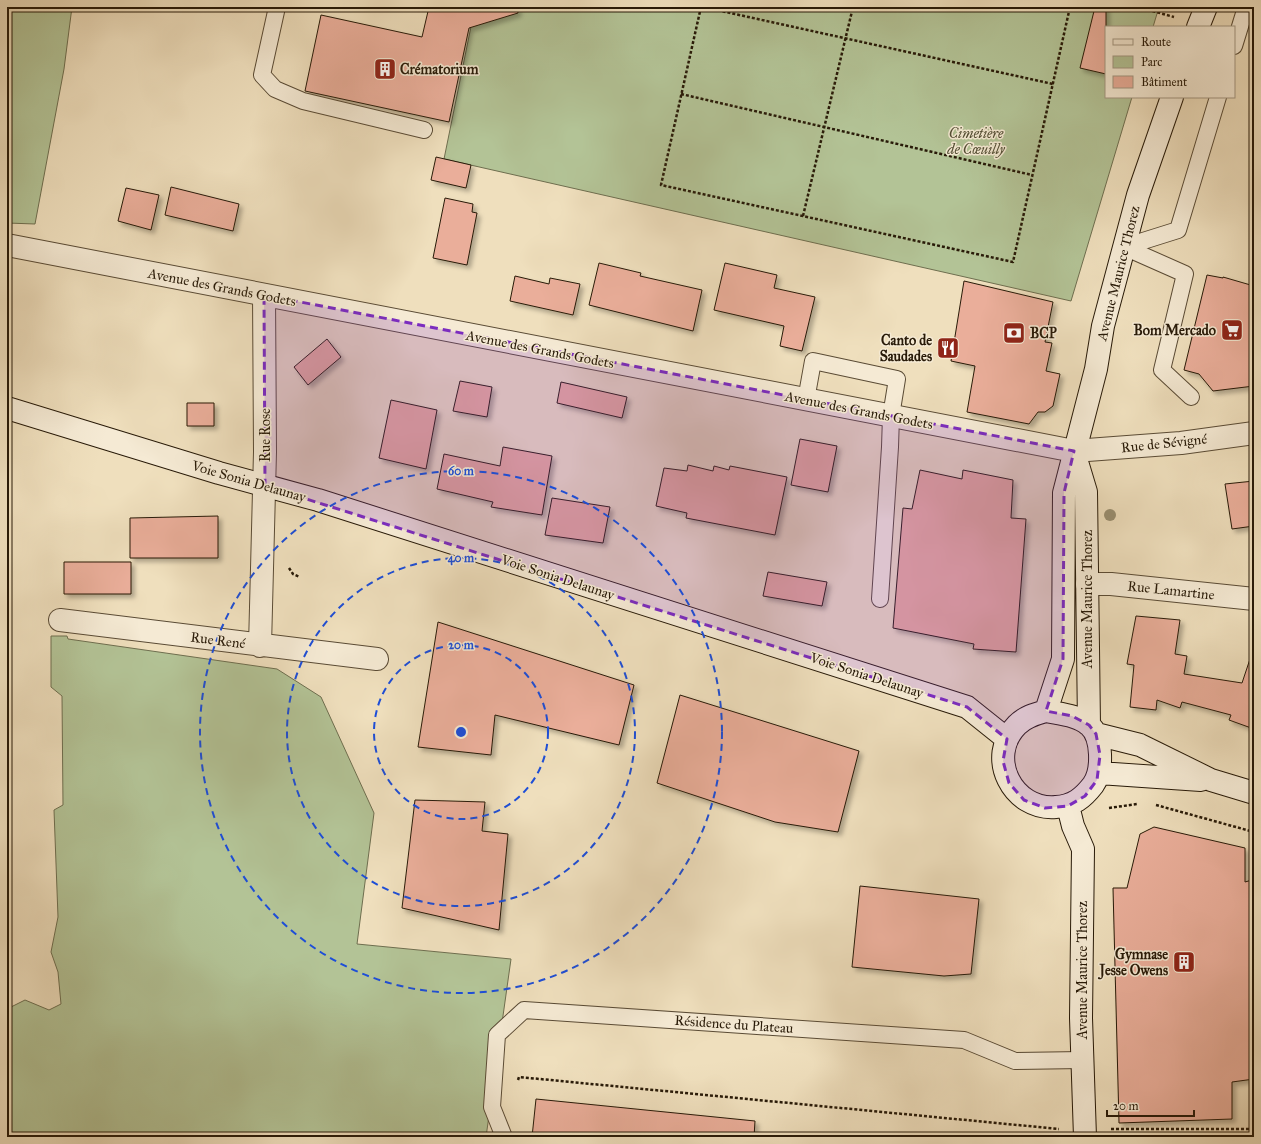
<svg xmlns="http://www.w3.org/2000/svg" width="1261" height="1144" viewBox="0 0 1261 1144" font-family="'IM FELL Great Primer',serif">
  <defs>
    <filter id="shadow"><feDropShadow dx="3.5" dy="3.5" stdDeviation="2" flood-color="#0004"/></filter>
  </defs>
  <rect width="100%" height="100%" fill="#efdfbd"/>
  <filter id="stains"><feTurbulence type="fractalNoise" baseFrequency=".005" numOctaves="4"/><feColorMatrix values="0 0 0 0 .2 0 0 0 0 .09 0 0 0 0 .02 0 0 0 .5 -.17"/></filter>
  <radialGradient id="worn" r=".72"><stop offset=".6" stop-color="#630" stop-opacity="0"/><stop offset="1" stop-color="#630" stop-opacity=".3"/></radialGradient>
  <path fill="#b3c396" stroke="#6e6e4f" d="M7 7H72L64 69 35 224 7 223Z
    M475 7H1159L1153 27H1106V97H1132L1071 301 444 159Z
    M51 636H67L68 639 277 669 321 697 374 813 357 944 511 959 486 1137H7V1009L25 1000 49 1010 61 1004 58 972 51 952 58 917 54 810 63 805 62 696 51 687Z"/>
  <path fill="#eaae9a" stroke="#281a08" filter="url(#shadow)" d="M429 7H517L518 13 469 28 449 122 305 91 321 15 422 37Z
    M1095 7H1106V74L1080 68Z
    M436 157 471 165 466 188 431 180Z
    M171 187 239 204 233 231 165 215Z
    M126 188 159 195 151 230 118 221Z
    M445 198 473 204 472 212 477 213 467 265 433 258Z
    M599 263 641 273 640 276 702 290 693 331 589 305Z
    M725 263 777 275 774 288 815 297 802 351 780 346 784 326 714 310Z
    M1207 275 1223 278V277L1254 286V386L1213 391 1199 374 1184 370Z
    M515 276 549 284 550 278 580 284 573 315 510 301Z
    M964 281 1053 302 1045 342 1052 343 1046 371 1060 374 1053 406 1045 412H1038L1029 424 967 412 975 366 951 361Z
    M327 339 341 357 308 385 294 367Z
    M460 381 492 387 487 417 453 411Z
    M561 382 627 397 622 418 557 403Z
    M391 400 437 410 426 469 379 458Z
    M187 403H214V426H187Z
    M800 439 837 446 828 492 791 485Z
    M503 447 552 456 542 515 491 507 493 502 437 489 444 454 500 466Z
    M688 465 713 471 714 466 729 470 730 466 787 477 775 535 686 518 687 513 656 506 664 468 687 471Z
    M920 470 962 479 963 470 1013 480 1011 518 1026 519 1016 652 973 649 974 644 893 628 903 508 912 509Z
    M1254 481V526L1232 529 1225 484Z
    M552 498 610 507 603 543 545 535Z
    M218 516V558H130V518Z
    M64 562H131V594H64Z
    M768 572 827 582 822 606 763 596Z
    M1136 616 1180 620 1175 654 1187 656 1184 674 1242 683 1250 659 1254 660V729L1229 720 1231 715 1182 702 1180 708 1157 700 1156 710 1130 707 1134 665 1127 664Z
    M438 622 634 685 619 745 495 715 491 755 418 747Z
    M680 695 859 751 838 832 775 822 657 783Z
    M415 800 485 802 482 831 508 834 499 930 402 908Z
    M1154 827 1245 848V882L1252 880 1254 1079 1232 1082V1119L1119 1123 1113 888H1127L1140 834Z
    M860 886 979 899 971 974 944 976 852 967Z
    M536 1099 755 1121 754 1137H532Z"/>
  <g fill="none" stroke-linecap="round" stroke-linejoin="round">
    <g stroke="#5a4b35" stroke-width="18">
      <path id="service" d="M277 7 262 75 275 89 303 101 424 130
        M1234 46 1246 7
        M1124 247 1185 274 1162 370 1191 397
        M1124 247 1178 230 1218 97
        M806 400 813 361 897 379 891 416 890 447 880 599
        M504 1137 492 1107 497 1035 524 1010 964 1040 1015 1061 1082 1060"/>
    </g>
    <g stroke="#5a4b35" stroke-width="24">
      <path id="minor" d="M7 245 1074 451
        M1087 584H1111L1254 599
        M60 620 377 659
        M260 646 265 452 264 295"/>
    </g>
    <g stroke="#5a4b35" stroke-width="24">
      <path id="tertiary" d="M1074 451 1181 443 1254 433"/>
    </g>
    <g stroke="#281a08" stroke-width="24">
      <path id="secondary" d="M1198 27 1206 7
        M7 408 219 473 318 500 967 707 1007 739
        M1074 452 1086 492 1089 725
        M1046 711 1063 659 1064 493 1096 369 1103 326 1138 195 1172 97
        M1046 711C1060 714 1078 715 1089 725 1103 737 1103 771 1093 785 1083 798 1073 806 1056 807 1013 811 985 757 1017 725 1025 717 1035 714 1046 711Z
        M1096 734 1140 745 1211 780 1254 793
        M1099 773 1201 780
        M1068 806 1073 826 1083 849 1081 1018 1085 1137"/>
    </g>
    <path stroke="#281a08" stroke-width="2.5" stroke-dasharray="3 2" stroke-linecap="butt" d="M701 7 661 185 1013 262 1070 7
      M703 7 1053 84
      M1138 7 1174 17
      M681 94 1032 175
      M803 216 853 7
      M289 568 293 574 300 577
      M1156 805 1254 832
      M1109 808 1137 804
      M518 1080 519 1077 1059 1129
      M1111 1129H1254"/>
    <use href="#service" stroke="#f5ead4" stroke-width="16"/>
    <use href="#minor" stroke="#f5ead4" stroke-width="22"/>
    <use href="#tertiary" stroke="#f5ead4" stroke-width="22"/>
    <use href="#secondary" stroke="#f5ead4" stroke-width="22"/>
  </g>
  <circle fill="#998f71" cx="1110" cy="515" r="6"/>
  <path fill="#7b2cbf" fill-opacity="0.2" stroke="#7b2cbf" stroke-width="3" stroke-dasharray="8 5" stroke-linejoin="round" d="M264 295 1074 451 1064 493 1063 659 1046 711 1072 716 1089 725 1096 734 1100 755 1097 780 1085 796 1068 806 1045 808 1024 800 1009 783 1003 761 1007 739 967 707 265 486Z"/>
  <g fill="none" stroke="#1d4ed8" stroke-width="2" stroke-dasharray="7 5">
    <circle cx="461" cy="732" r="87"/>
    <circle cx="461" cy="732" r="174"/>
    <circle cx="461" cy="732" r="261"/>
  </g>
  <defs>
    <g id="building-square" transform="scale(1.15)"><rect x="-9" y="-9" width="18" height="18" rx="4" fill="#8f2418" stroke="#f5ead4"/><path d="M-4-6H4V6H1V3H-1V6H-4ZM-2.5-4.3h1.7v1.8h-1.7ZM.8-4.3h1.7v1.8H.8ZM-2.5-1h1.7V.8h-1.7ZM.8-1h1.7V.8H.8Z" fill="#fff"/></g>
    <g id="supermarket-square" transform="scale(1.15)"><rect x="-9" y="-9" width="18" height="18" rx="4" fill="#8f2418" stroke="#f5ead4"/><path d="M-6-5.5h2.5l.6 2H6L4.5 2H-2.5L-4.4-4H-6ZM-1.5 3.2a1.3 1.3 0 1 0 .1 0ZM3 3.2a1.3 1.3 0 1 0 .1 0Z" fill="#fff"/></g>
    <g id="bank-square" transform="scale(1.15)"><rect x="-9" y="-9" width="18" height="18" rx="4" fill="#8f2418" stroke="#f5ead4"/><path d="M-6-4H6V4H-6ZM0-2.3a2.3 2.3 0 1 0 0 4.6a2.3 2.3 0 1 0 0-4.6Z" fill="#fff"/></g>
    <g id="restaurant-square" transform="scale(1.15)"><rect x="-9" y="-9" width="18" height="18" rx="4" fill="#8f2418" stroke="#f5ead4"/><path d="M-5-6h1v4h1v-4h1v4h1v-4h1v5L-1.5 .5V6h-2V.5L-5-1ZM5-6V6H3V1.5H1.5Q1.5-4 5-6Z" fill="#fff"/></g>
  </defs>
  <g fill-rule="evenodd">
    <use href="#building-square" x="385" y="69"/>
    <use href="#supermarket-square" x="1232" y="330"/>
    <use href="#bank-square" x="1014" y="333"/>
    <use href="#restaurant-square" x="948" y="348"/>
    <use href="#building-square" x="1184" y="962"/>
  </g>
  <g text-anchor="middle" stroke-width="3" stroke-linejoin="round" paint-order="stroke">
    <g font-size="14" font-weight="bold" fill="#281a08" stroke="#f5ead4" text-anchor="end">
      <text x="400" y="74" text-anchor="start">Crématorium</text>
      <text x="1216" y="335">Bom Mercado</text>
      <text x="1030" y="338" text-anchor="start">BCP</text>
      <text x="932" y="345">Canto de<tspan x="932" dy="16">Saudades</tspan></text>
      <text x="1168" y="959">Gymnase<tspan x="1168" dy="16">Jesse Owens</tspan></text>
    </g>
    <g font-size="14" font-style="italic" fill="#524d33" stroke="#f5ead4">
      <text x="976" y="138">Cimetière<tspan x="976" dy="16">de Cœuilly</tspan></text>
    </g>
    <g font-size="14" fill="#281a08" stroke="#f5ead4">
      <text transform="translate(1118 273) rotate(-76)" y="5">Avenue Maurice Thorez</text>
      <text transform="translate(222 287) rotate(11)" y="5">Avenue des Grands Godets</text>
      <text transform="translate(540 349) rotate(11)" y="5">Avenue des Grands Godets</text>
      <text transform="translate(859 410) rotate(11)" y="5">Avenue des Grands Godets</text>
      <text transform="translate(265 435) rotate(-90)" y="5">Rue Rose</text>
      <text transform="translate(1164 443) rotate(-6)" y="5">Rue de Sévigné</text>
      <text transform="translate(249 481) rotate(16)" y="5">Voie Sonia Delaunay</text>
      <text transform="translate(558 577) rotate(18)" y="5">Voie Sonia Delaunay</text>
      <text transform="translate(1171 590) rotate(6)" y="5">Rue Lamartine</text>
      <text transform="translate(1087 599) rotate(-90)" y="5">Avenue Maurice Thorez</text>
      <text transform="translate(218 640) rotate(7)" y="5">Rue René</text>
      <text transform="translate(867 675) rotate(18)" y="5">Voie Sonia Delaunay</text>
      <text transform="translate(1082 970) rotate(-90)" y="5">Avenue Maurice Thorez</text>
      <text transform="translate(734 1024) rotate(4)" y="5">Résidence du Plateau</text>
    </g>
  </g>
  <circle cx="461" cy="732" r="6" fill="#1d4ed8" stroke="#f5ead4" stroke-width="2"/>
  <g font-size="12" text-anchor="middle" font-weight="bold" fill="#1d4ed8" stroke="#f5ead4" stroke-width="3" stroke-linejoin="round" paint-order="stroke">
    <text x="461" y="475">60 m</text>
    <text x="461" y="562">40 m</text>
    <text x="461" y="649">20 m</text>
  </g>
  <rect width="1261" height="1144" fill="none" stroke="#efdfbd" stroke-width="24"/>
  <rect x="8" y="8" width="1245" height="1128" fill="none" stroke="#281a08" stroke-width="2"/>
  <rect x="12" y="12" width="1237" height="1120" fill="none" stroke="#281a08"/>
  <rect x="1105" y="26" width="130" height="72" fill="#f5ead4" stroke="#a39782"/>
  <rect x="1113" y="39" width="20" height="6" fill="#f5ead4" stroke="#a39782"/>
  <text x="1141" y="46" font-size="12" fill="#281a08">Route</text>
  <rect x="1113" y="56" width="20" height="12" fill="#b3c396" stroke="#a39782"/>
  <text x="1141" y="66" font-size="12" fill="#281a08">Parc</text>
  <rect x="1113" y="76" width="20" height="12" fill="#eaae9a" stroke="#a39782"/>
  <text x="1141" y="86" font-size="12" fill="#281a08">Bâtiment</text>
  <path d="M1107 1110v6h87v-6" fill="none" stroke="#281a08" stroke-width="2"/>
  <text x="1113" y="1110" font-size="12" fill="#281a08" stroke="#f5ead4" stroke-width="3" paint-order="stroke">20 m</text>
  <rect width="100%" height="100%" filter="url(#stains)"/>
  <rect width="100%" height="100%" fill="url(#worn)"/>
</svg>
